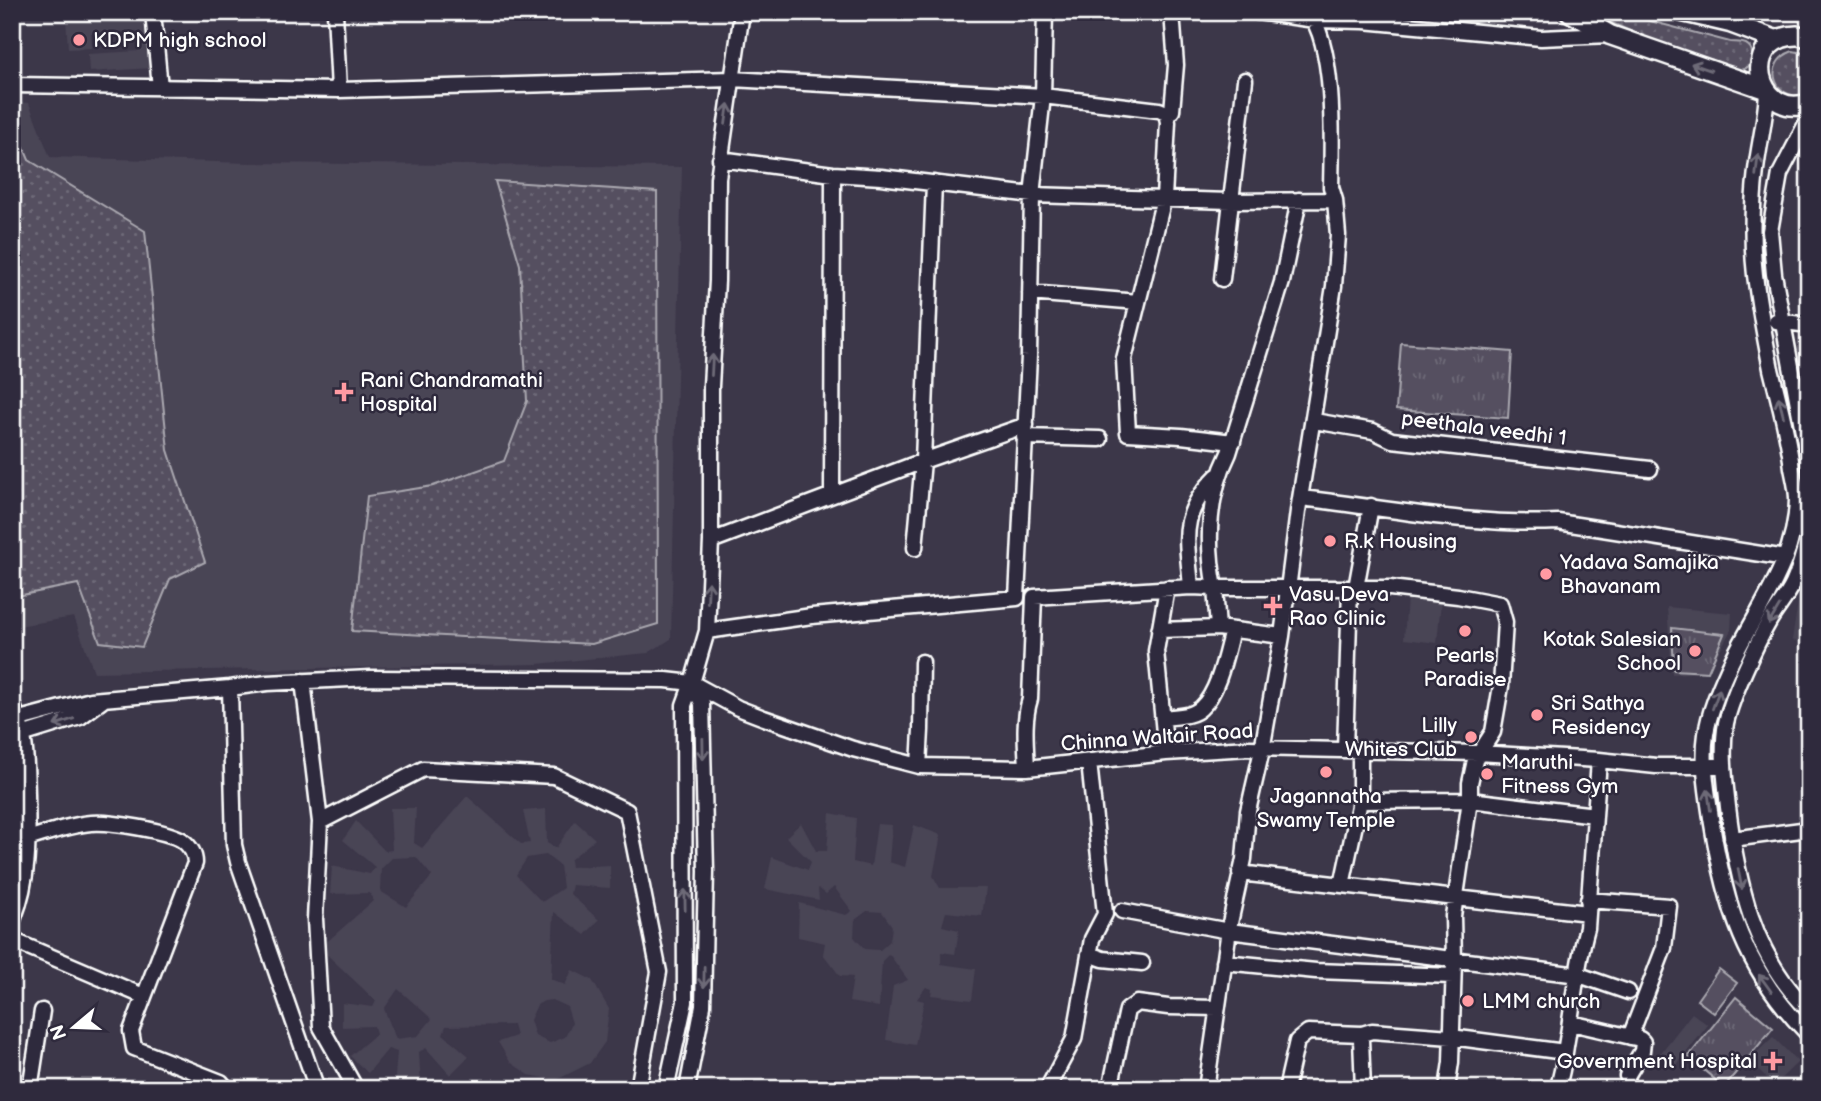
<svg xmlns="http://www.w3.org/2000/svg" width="1821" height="1101" viewBox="0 0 1821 1101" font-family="'Balsamiq Sans',sans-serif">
  <defs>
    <pattern id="grass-dots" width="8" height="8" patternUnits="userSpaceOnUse" patternTransform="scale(1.75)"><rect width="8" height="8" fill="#555060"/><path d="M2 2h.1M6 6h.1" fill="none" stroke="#6e6a78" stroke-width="1.8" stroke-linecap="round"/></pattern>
    <pattern id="park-tufts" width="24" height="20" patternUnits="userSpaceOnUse" patternTransform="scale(1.75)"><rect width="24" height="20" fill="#555060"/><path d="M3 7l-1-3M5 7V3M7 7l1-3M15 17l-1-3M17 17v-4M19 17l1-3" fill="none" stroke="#6e6a78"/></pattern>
  </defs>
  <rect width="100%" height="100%" fill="#3c3749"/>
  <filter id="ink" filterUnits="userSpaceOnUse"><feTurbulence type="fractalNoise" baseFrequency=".0143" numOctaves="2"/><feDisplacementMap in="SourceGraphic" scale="14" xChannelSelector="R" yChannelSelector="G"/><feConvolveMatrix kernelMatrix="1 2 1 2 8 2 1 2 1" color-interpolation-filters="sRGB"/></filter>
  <g filter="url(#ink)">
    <path fill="#494455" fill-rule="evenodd" d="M74 12H148L152 68 89 72 88 54 138 51 137 31 91 33 92 48 68 49 66 19 75 18Z
      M12 102 29 103 50 157 251 163 682 167 671 639 648 653 537 664 94 672 74 617 12 627Z
      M1799 596 1809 598V645L1792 640Z
      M1407 597 1441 601 1437 643 1404 639Z
      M1667 607 1732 613 1731 630 1708 672 1672 674Z
      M467 796 521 844 530 843 523 811 546 809 547 843 556 848 575 821 595 839 570 860 571 867 610 865V888L572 885 570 894 599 920 585 935 554 912 551 979 565 985 572 970 592 980 609 1009 605 1042 590 1063 556 1080 529 1075 510 1062 498 1042 516 1036 513 1025 446 1026 443 1034 469 1056 450 1075 426 1048 419 1052 421 1087 394 1088 397 1052 388 1049 368 1073 350 1056 376 1034 374 1026 342 1027V1003L373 1007 376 1001 320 948 373 901 370 893 330 894 332 866 370 874 375 867 343 840 356 821 385 851 392 850 390 808H416L414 843 422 848ZM546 855 560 866 563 888 542 902 516 875 527 858ZM416 857 432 876 406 907 380 891 381 869 392 858ZM398 989 432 1019 418 1036 396 1039 384 1009ZM552 1000 567 1007 572 1023 565 1037 550 1043 535 1036 530 1020 537 1005 544 1001Z
      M830 813 856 818 853 862 871 866 877 824 892 825 889 862 905 867 914 825 941 835 933 876 940 888H986L982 916 946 912 942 926 959 930 955 954 941 952V964L976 969 972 1000 931 995 932 989 926 987 917 999 924 1001 915 1045 886 1040 893 986 908 980 889 954 882 961 879 1007 849 1002 853 977 840 976 823 954 825 943 798 937 799 903 846 915 852 911 834 887 826 894 818 888 819 900 765 889 772 857 808 870 811 862 786 837 801 823 816 851H827ZM867 911 882 912 892 926 890 941 880 950 865 949 854 937 855 920Z
      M1692 1013 1708 1025 1675 1067 1659 1055Z
      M1773 1037 1798 1062 1774 1085 1749 1060Z"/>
    <path fill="url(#grass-dots)" stroke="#aaa8b0" stroke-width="2" d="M1589 12H1616L1730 42C1735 42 1741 42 1746 44 1756 49 1753 67 1742 70 1723 74 1611 23 1589 12Z
      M1793 51 1809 54V93C1776 106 1759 63 1793 51Z
      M12 120 29 160 145 231 168 450 205 562 170 579 142 647 100 642 78 584 12 597Z
      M495 181 657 192 658 624 592 644 352 631 367 496 433 486 504 461 527 401 520 265Z"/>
    <path fill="url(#park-tufts)" stroke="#aaa8b0" stroke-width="2" d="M1401 343 1512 352 1508 418 1396 410Z
      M1672 628 1724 634 1708 672 1674 670Z
      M1736 997 1773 1028 1724 1087 1688 1057Z"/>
    <path fill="#555060" stroke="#aaa8b0" stroke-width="2" d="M1719 969 1737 983 1714 1013 1697 1000Z"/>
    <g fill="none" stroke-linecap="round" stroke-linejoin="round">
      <g stroke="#fff" stroke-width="19">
        <path id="minor" d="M153 12 160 88
          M335 12 339 90
          M1257 12 1315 20 1364 21 1541 38 1610 35
          M12 85 339 90 732 79 1043 96 1159 110 1166 113 1168 122 1164 198 1124 359 1128 433 1181 436 1233 442
          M1767 91C1766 118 1759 144 1756 170 1752 205 1751 240 1755 275 1759 307 1765 339 1771 369 1779 402 1788 434 1792 468 1794 478 1797 489 1797 499 1796 564 1754 612 1728 669 1719 689 1709 712 1706 734 1702 761 1707 791 1711 818 1725 906 1744 970 1809 1035
          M1172 111 1176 65 1172 12
          M1809 118 1780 174 1770 231 1774 274 1809 464
          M720 159 833 174 881 177 1032 195 1230 201 1335 200
          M1222 279 1245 80
          M1030 293 1138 302
          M1776 321 1809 325
          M1314 421 1373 431 1392 440 1650 469
          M1024 437 1100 439
          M832 495 833 174
          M1301 498C1386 508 1472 526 1558 522L1786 558
          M1809 534C1804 550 1800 569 1793 584 1787 597 1777 608 1770 620 1756 644 1732 696 1726 723 1721 751 1725 779 1728 807 1737 880 1753 958 1809 1010
          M711 541 923 461 1026 425
          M915 548 923 461 934 183
          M1191 587C1187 538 1178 515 1217 476
          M1356 588 1371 506
          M1218 628 1215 588H1390L1458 596 1500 604 1505 622 1501 686 1493 732 1475 760 1470 783V800L1360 801
          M1159 630 1218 628 1282 636
          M707 631 812 616 1017 598 1029 356 1032 195 1043 96 1045 12
          M303 681 320 822 315 919 321 1027 356 1089
          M230 688 234 845 238 862 317 1089
          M1163 718C1176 716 1192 717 1201 708 1219 692 1226 652 1232 630
          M12 721 91 700 230 688 267 683 371 678 666 680 692 683 738 708 764 718 853 749 919 766 1027 768 1166 753 1249 748 1477 753 1599 760 1656 766H1723
          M12 738 80 717 103 700
          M1345 750 1350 588
          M1166 753 1156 651 1167 588
          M919 766 921 730 922 662
          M1027 768C1026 745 1023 721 1030 699L1034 597 1191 587 1215 588C1206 542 1208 495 1229 453L1282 282 1299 200
          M320 822 423 769 554 776 627 811 659 972 638 1089
          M27 839C48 833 69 825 91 823 109 821 167 831 182 840 190 846 195 853 195 863L131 1031 134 1048 221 1082 227 1089
          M1732 839 1809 829
          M1240 873 1342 885 1360 801V750
          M1342 885 1588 913
          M1588 900 1669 906 1664 948 1630 1037
          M1122 911 1229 931 1579 975 1628 992
          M12 940 143 996
          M1089 954 1103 959 1142 963
          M1224 962 1316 971 1453 976
          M1571 1023 1640 1039 1643 1042 1642 1051 1627 1076
          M30 1089 42 1011
          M666 1089 685 1002 684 705 692 683 707 631 711 541V386L717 281 718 178 742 12
          M687 1089 703 1006 706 871 702 703 692 683
          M1047 1089 1074 1039 1092 939 1105 914 1089 762
          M1110 1089 1127 1010 1137 1003 1168 1007 1217 1008
          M1206 1089 1230 923 1244 859 1248 811 1262 750 1282 636 1298 511 1334 286 1338 235 1335 200 1331 187C1332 144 1336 45 1308 12
          M1286 1089 1297 1041 1308 1032 1362 1034
          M1363 1089 1361 1039 1362 1034 1372 1031 1451 1037 1565 1052
          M1447 1089 1451 1062 1454 961 1453 916 1470 800 1595 815
          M1557 1089C1562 1075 1564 1061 1566 1046 1573 1007 1576 966 1587 928L1599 760"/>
      </g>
      <g stroke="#fff" stroke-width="23">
        <path id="major" d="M1570 12 1610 35 1765 89
          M1683 12 1730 23 1776 40
          M1809 38C1800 34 1791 35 1782 38 1740 54 1764 120 1809 103
          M12 709C25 735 24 765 25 794 26 837 28 877 12 917
          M12 786V818"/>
      </g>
      <use href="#minor" stroke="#2f2a3d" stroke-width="14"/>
      <use href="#major" stroke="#2f2a3d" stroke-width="18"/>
    </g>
    <defs><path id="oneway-shaft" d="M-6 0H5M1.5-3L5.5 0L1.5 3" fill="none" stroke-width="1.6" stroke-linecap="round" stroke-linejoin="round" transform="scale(1.75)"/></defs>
    <g stroke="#6d6a77">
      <use href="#oneway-shaft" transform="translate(1701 67) rotate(-161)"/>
      <use href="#oneway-shaft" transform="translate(727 114) rotate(-82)"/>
      <use href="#oneway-shaft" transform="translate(1757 165) rotate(-83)"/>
      <use href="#oneway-shaft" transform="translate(712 365) rotate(-87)"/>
      <use href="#oneway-shaft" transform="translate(1781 407) rotate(-104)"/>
      <use href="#oneway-shaft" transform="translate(708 592) rotate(-87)"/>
      <use href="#oneway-shaft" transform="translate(1774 615) rotate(121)"/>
      <use href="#oneway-shaft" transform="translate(1716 699) rotate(-70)"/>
      <use href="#oneway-shaft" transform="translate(64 722) rotate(161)"/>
      <use href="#oneway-shaft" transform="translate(703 749) rotate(89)"/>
      <use href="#oneway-shaft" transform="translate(1709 800) rotate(-98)"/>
      <use href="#oneway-shaft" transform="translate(1740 879) rotate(79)"/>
      <use href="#oneway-shaft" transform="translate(685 900) rotate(-91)"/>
      <use href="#oneway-shaft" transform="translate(704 977) rotate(91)"/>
      <use href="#oneway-shaft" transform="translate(1765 983) rotate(-126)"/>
    </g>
  </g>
  <g fill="#ff9aa2" stroke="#2f2a3d" stroke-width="2.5">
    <circle cx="79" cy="40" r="7"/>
    <path d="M340.5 381.5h7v7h7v7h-7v7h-7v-7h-7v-7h7z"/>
    <circle cx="1330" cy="541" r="7"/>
    <circle cx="1546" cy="574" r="7"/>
    <path d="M1269.5 595.5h7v7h7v7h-7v7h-7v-7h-7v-7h7z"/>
    <circle cx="1465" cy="631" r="7"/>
    <circle cx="1695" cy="651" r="7"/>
    <circle cx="1537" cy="715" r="7"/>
    <circle cx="1471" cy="737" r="7"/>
    <circle cx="1326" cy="772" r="7"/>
    <circle cx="1487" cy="774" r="7"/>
    <circle cx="1468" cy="1001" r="7"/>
    <path d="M1769.5 1050.5h7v7h7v7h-7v7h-7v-7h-7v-7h7z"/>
  </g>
  <g text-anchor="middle" stroke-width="5" stroke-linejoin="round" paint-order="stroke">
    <g font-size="21" fill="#fff" stroke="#2f2a3d" text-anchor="start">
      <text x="93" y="47">KDPM high school</text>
      <text x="360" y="387">Rani Chandramathi<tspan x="360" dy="24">Hospital</tspan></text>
      <text x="1344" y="548">R.k Housing</text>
      <text x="1560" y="569">Yadava Samajika<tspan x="1560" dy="24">Bhavanam</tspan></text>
      <text x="1289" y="601">Vasu Deva<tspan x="1289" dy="24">Rao Clinic</tspan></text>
      <text x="1681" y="646" text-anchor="end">Kotak Salesian<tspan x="1681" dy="24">School</tspan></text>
      <text x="1465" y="662" text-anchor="middle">Pearls<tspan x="1465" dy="24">Paradise</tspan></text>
      <text x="1551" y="710">Sri Sathya<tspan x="1551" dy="24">Residency</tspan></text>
      <text x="1457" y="732" text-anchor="end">Lilly<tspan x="1457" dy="24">Whites Club</tspan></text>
      <text x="1501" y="769">Maruthi<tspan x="1501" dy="24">Fitness Gym</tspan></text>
      <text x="1326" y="803" text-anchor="middle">Jagannatha<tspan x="1326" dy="24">Swamy Temple</tspan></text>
      <text x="1482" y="1008">LMM church</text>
      <text x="1757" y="1068" text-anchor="end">Government Hospital</text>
    </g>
    <g font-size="21" fill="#fff" stroke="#2f2a3d">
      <text transform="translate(1484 428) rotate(7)" y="7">peethala veedhi 1</text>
      <text transform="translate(1157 737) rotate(-4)" y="7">Chinna Waltair Road</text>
    </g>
  </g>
  <rect width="1821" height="1101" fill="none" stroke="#2f2a3d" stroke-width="42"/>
  <rect x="21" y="21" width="1779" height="1059" fill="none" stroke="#fff" stroke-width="2.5" filter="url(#ink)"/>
  <g transform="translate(74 1027) rotate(251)" stroke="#2f2a3d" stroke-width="5" paint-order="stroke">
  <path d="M0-5L12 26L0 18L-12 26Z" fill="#ffffff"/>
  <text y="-10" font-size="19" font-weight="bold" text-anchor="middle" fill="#ffffff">N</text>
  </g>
</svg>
